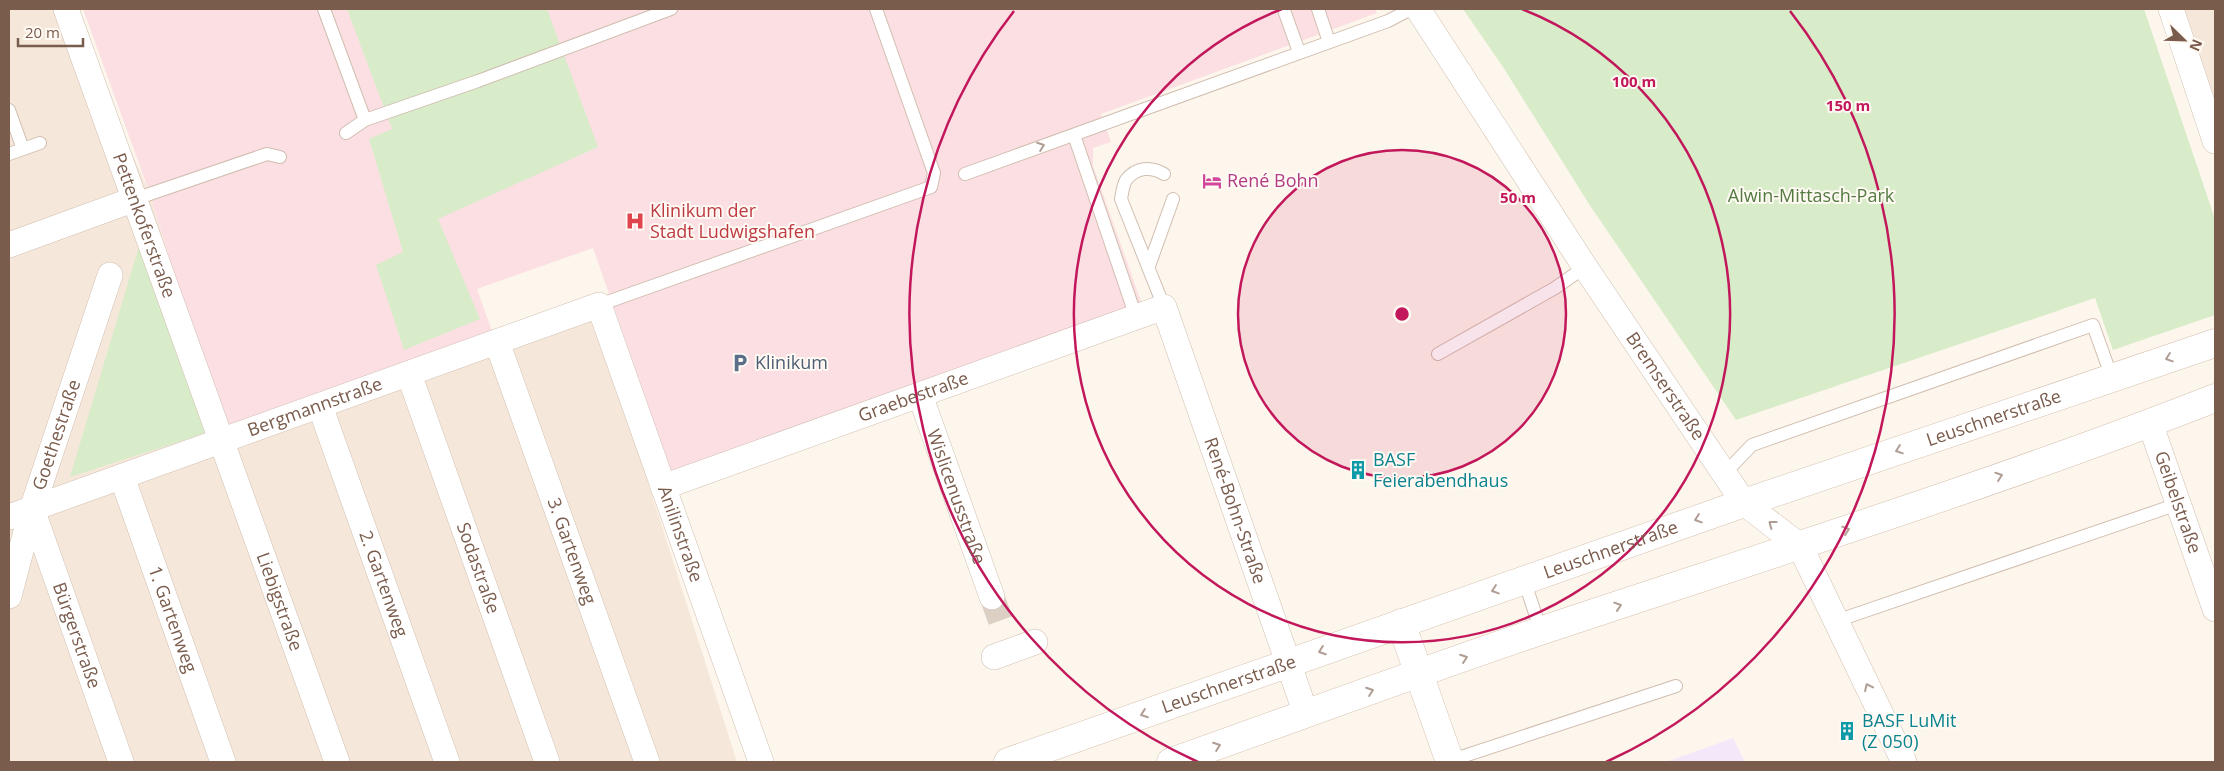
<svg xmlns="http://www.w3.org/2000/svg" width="2224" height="771" viewBox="0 0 2224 771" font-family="'Open Sans',sans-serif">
  <rect width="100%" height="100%" fill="#fdf6ec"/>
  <path fill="#f5e8da" d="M9 9H69L150 194 223 434 9 509Z
    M2171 9H2215V145Z
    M595 316 737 762H9V522Z"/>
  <path fill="#f3e8fa" d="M1733 738 1745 762H1666Z"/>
  <path fill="#fbdfe3" d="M83 9H1375L1377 13 1101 114 1111 142 1093 148V166L1143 307 671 471 593 248 477 289 493 334 223 434 150 194Z"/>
  <path fill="#d8ecc9" d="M347 9H547L598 147 438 219 480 319 404 350 376 265 403 252 369 139 392 129Z
    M1463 9H2144L2215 219V315L2113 350 2095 298 1736 420 1589 204 1503 67Z
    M140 243 209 432 70 477Z"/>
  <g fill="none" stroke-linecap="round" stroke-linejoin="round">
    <path stroke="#dcd0c4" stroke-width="25" stroke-dasharray="25 12" stroke-linecap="butt" d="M992 597 1004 630"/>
    <g stroke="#d1beb0" stroke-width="14">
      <path id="lane" d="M324 9 365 120
        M1318 9 1329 42
        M1285 13 1299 52
        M9 110 23 149
        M346 133 365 120 478 81 671 9
        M1074 135 1136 317
        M9 154 40 143
        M965 174 1388 21 1411 9
        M1164 174C1151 166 1136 167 1126 180 1123 185 1122 194 1121 199L1164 307
        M135 199 267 154 280 157
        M1149 266 1173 199
        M599 305 931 187 934 173 876 9
        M1438 354 1555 288 1585 267
        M1724 474 1752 445 2093 325 2112 378
        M1524 580 1541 631
        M1836 621 2178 504
        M1449 761 1676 686"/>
    </g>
    <g stroke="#d1beb0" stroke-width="26">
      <g id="street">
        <path id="s1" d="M66 9 337 762"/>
        <path id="s2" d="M1418 9 1585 267 1744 503 1800 546 1904 762"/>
        <path d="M2171 9 2215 141"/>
        <path d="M9 245 135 199"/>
        <path id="s3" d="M497 342 647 762"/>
        <path id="s4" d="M409 374 547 762"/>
        <path id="s5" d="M920 395 992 597"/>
        <path id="s6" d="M320 406 447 762"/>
        <path id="s7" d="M2150 423 2215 609"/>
        <path id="s8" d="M122 477 223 762"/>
        <path id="s9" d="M663 487 1164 307 1306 714"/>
        <path id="s10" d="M32 509 121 762"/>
        <path id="s11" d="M9 517 599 305 761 762"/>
        <path id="s12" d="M9 596 32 509 110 275"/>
        <path d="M994 657 1035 642"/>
      </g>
    </g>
    <g stroke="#d6c0b0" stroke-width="29">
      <g id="secondary">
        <path d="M1401 623 1450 762"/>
        <path id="s13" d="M1008 762 1744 503 2215 343"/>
        <path d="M1171 762C1295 718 1419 672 1543 630 1768 555 1995 484 2215 398"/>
      </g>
    </g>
    <use href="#lane" stroke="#fff" stroke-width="12"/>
    <use href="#street" stroke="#fff" stroke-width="25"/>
    <use href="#secondary" stroke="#fff" stroke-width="28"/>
  </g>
  <defs><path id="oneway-chevron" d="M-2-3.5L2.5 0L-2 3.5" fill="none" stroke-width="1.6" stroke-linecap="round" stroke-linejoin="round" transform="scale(1.25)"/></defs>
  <g stroke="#af9d94">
    <use href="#oneway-chevron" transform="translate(1041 146) rotate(-20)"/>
    <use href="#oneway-chevron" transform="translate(2169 358) rotate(161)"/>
    <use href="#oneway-chevron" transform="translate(1899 450) rotate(161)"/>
    <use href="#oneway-chevron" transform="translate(1999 476) rotate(-19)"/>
    <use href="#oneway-chevron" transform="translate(1698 519) rotate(161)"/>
    <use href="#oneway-chevron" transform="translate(1772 524) rotate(-143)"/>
    <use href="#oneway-chevron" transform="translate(1846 530) rotate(-19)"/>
    <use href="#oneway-chevron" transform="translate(1495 590) rotate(161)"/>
    <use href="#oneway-chevron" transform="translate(1618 606) rotate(-18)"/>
    <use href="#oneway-chevron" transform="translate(1322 651) rotate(160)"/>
    <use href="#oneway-chevron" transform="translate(1464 658) rotate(-20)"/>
    <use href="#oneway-chevron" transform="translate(1868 687) rotate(-115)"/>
    <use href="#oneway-chevron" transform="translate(1370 691) rotate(-20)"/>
    <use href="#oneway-chevron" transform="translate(1144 714) rotate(160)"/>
    <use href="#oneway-chevron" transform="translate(1217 746) rotate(-20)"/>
  </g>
  <circle cx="1402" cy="314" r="164" fill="#c2185b" fill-opacity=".12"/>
  <g fill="none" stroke="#c2185b" stroke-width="2.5">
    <circle cx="1402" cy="314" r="164"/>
    <path d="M1522 9A328 328 0 1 1 1282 9"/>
    <path d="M1198 762A492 492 0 0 1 1014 11M1790 11A492 492 0 0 1 1606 762"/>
  </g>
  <defs>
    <g id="hotel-bare" transform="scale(1.5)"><path d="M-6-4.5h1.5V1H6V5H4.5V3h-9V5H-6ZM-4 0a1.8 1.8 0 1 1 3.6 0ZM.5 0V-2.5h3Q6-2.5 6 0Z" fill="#d1479c" stroke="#fffaf3" stroke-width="2.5" paint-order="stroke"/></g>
    <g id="hospital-bare" transform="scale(1.5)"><path d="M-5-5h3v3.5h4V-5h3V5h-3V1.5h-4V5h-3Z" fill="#e0444e" stroke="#fffaf3" stroke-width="2.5" paint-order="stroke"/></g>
    <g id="parking-bare" transform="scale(1.5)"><path d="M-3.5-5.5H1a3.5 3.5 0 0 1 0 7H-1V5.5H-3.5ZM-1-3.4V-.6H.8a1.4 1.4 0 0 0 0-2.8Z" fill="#5c6f8a" stroke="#fffaf3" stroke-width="2.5" paint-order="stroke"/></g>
    <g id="building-bare" transform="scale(1.5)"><path d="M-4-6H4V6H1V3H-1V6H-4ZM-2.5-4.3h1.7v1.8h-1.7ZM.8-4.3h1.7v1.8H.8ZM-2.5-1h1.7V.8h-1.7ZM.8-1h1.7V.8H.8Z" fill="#0f9aa8" stroke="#fffaf3" stroke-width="2.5" paint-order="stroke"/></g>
  </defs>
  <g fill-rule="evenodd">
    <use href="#hotel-bare" x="1212" y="181"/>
    <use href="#hospital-bare" x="635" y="221"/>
    <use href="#parking-bare" x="740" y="363"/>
    <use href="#building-bare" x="1358" y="470"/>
    <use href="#building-bare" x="1847" y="731"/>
  </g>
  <g text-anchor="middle" stroke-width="4" stroke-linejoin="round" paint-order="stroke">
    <g font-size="18" fill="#b23c85" stroke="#fffaf3" text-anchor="start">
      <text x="1227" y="187">René Bohn</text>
    </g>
    <g font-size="18" fill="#537a41" stroke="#fffaf3">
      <text x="1811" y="202">Alwin-Mittasch-Park</text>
    </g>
    <g font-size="18" fill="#be3a42" stroke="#fffaf3" text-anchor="start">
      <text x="650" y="217">Klinikum der<tspan x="650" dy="21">Stadt Ludwigshafen</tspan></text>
    </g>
    <g font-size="18" fill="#7a5c4d" stroke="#fffaf3">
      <text dy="6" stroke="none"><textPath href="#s1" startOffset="230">Pettenkoferstraße</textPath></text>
      <text dy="6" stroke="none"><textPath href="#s2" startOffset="451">Bremserstraße</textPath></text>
      <text dy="6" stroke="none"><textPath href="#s9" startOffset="266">Graebestraße</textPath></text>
      <text dy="6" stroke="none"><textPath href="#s11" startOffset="325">Bergmannstraße</textPath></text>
      <text dy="6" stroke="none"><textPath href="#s13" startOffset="1044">Leuschnerstraße</textPath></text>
      <text dy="6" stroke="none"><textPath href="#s12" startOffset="168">Goethestraße</textPath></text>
      <text dy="6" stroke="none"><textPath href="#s5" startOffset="108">Wislicenusstraße</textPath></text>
      <text dy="6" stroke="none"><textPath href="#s7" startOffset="84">Geibelstraße</textPath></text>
      <text dy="6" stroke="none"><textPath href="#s9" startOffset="748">René-Bohn-Straße</textPath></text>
      <text dy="6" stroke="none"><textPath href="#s11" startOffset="870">Anilinstraße</textPath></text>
      <text dy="6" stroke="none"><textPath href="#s13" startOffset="639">Leuschnerstraße</textPath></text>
      <text dy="6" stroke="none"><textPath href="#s3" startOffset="222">3. Gartenweg</textPath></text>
      <text dy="6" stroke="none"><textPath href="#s4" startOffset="206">Sodastraße</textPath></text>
      <text dy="6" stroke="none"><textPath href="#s6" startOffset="189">2. Gartenweg</textPath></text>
      <text dy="6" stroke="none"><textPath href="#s1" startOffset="630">Liebigstraße</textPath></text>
      <text dy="6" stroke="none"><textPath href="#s8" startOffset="151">1. Gartenweg</textPath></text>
      <text dy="6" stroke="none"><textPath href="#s10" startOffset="134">Bürgerstraße</textPath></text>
      <text dy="6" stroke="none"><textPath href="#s13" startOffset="234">Leuschnerstraße</textPath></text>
    </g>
    <g font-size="18" fill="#4e5e75" stroke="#fffaf3" text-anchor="start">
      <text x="755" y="369">Klinikum</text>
    </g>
    <g font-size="18" fill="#0d838f" stroke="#fffaf3" text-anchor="start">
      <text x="1373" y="466">BASF<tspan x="1373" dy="21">Feierabendhaus</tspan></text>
      <text x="1862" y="727">BASF LuMit<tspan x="1862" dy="21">(Z 050)</tspan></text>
    </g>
  </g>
  <circle cx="1402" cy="314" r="8" fill="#c2185b" stroke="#fffaf3" stroke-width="2.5"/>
  <g font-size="15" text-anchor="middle" font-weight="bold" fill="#c2185b" stroke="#fffaf3" stroke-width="4" stroke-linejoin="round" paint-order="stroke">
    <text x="1634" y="87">100 m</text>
    <text x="1848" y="111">150 m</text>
    <text x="1518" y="203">50 m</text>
  </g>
  <rect width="2224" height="771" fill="none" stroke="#7a5c4d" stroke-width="20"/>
  <g transform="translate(2184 40) rotate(113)" stroke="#fffaf3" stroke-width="4" paint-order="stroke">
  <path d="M0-4L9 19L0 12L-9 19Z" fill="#7a5c4d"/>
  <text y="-8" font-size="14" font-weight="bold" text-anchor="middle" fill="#7a5c4d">N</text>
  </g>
  <path d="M18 38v8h65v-8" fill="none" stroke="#7a5c4d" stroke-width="2.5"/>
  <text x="25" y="38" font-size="15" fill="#7a5c4d" stroke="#fffaf3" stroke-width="4" paint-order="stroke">20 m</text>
</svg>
